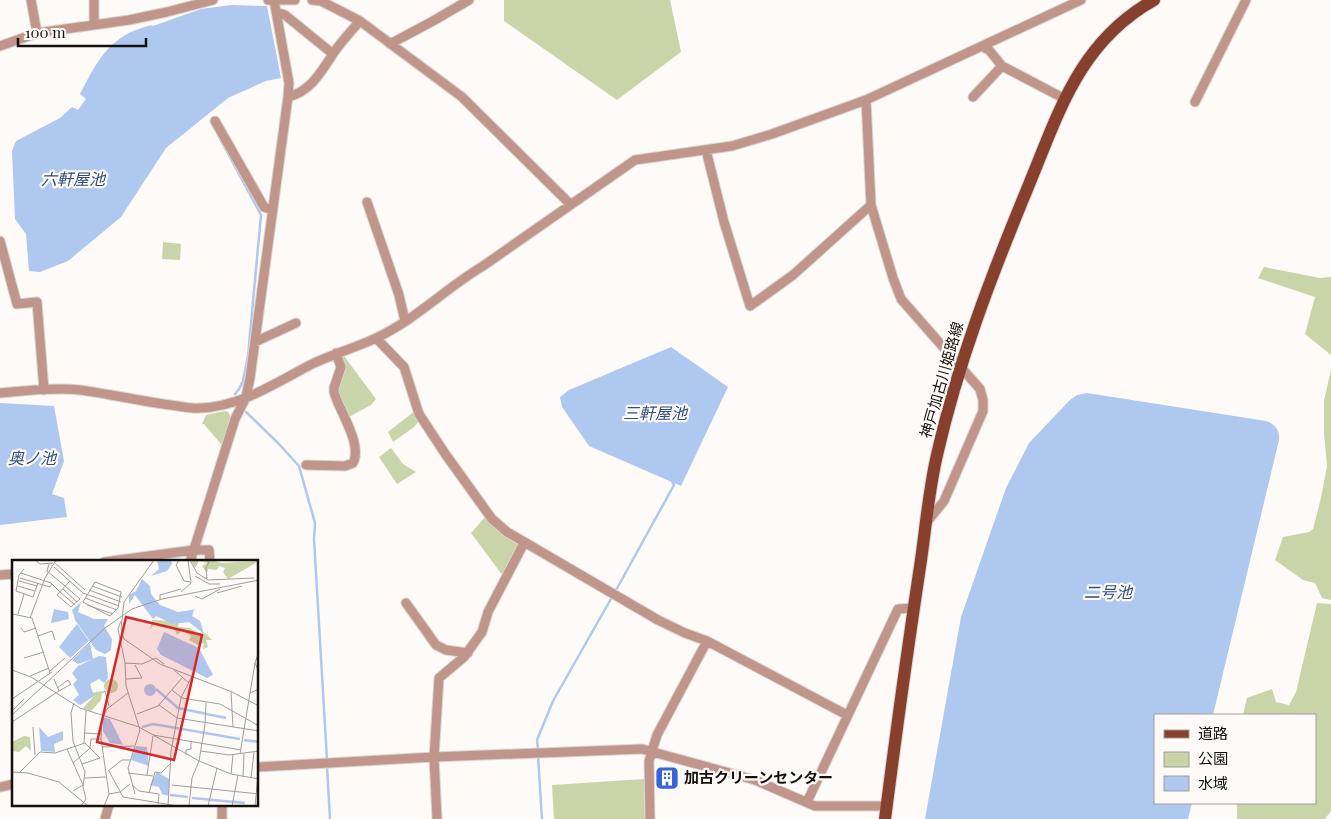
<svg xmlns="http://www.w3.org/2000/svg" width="1331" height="819" viewBox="0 0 1331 819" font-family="'Playfair Display','Noto Sans JP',serif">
  <rect width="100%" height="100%" fill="#fefaf8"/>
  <path fill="#c9d4a8" d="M504 0H670L681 52 617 100 504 21Z
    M163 242 181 244 180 260 162 259Z
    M1264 267 1320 278 1331 277V355L1305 334 1315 297 1258 278Z
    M344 356 376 399 371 405 347 418 336 390 341 360Z
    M1331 370V600L1322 598 1315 583 1303 580 1275 560 1283 537 1309 532 1313 529 1321 498 1327 466 1324 433V401Z
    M416 410 420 420 414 427 393 442 388 432Z
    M225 411 228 412 231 417 224 444H221L204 424H202L206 415Z
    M391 448 403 464 416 472 397 484 379 457Z
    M486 516 520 544 503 576 471 533Z
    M1317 603 1331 604V811L1325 819H1237V803H1315V715H1243L1247 698 1272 689 1276 702 1289 705 1296 692Z
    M644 779 645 819H554L552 785Z"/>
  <path fill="#afc8ef" d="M231 5 267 6 281 78 266 81 228 98 166 148 121 217 68 261 40 272 29 271 26 234 15 219 12 151 16 141 60 118 72 107 78 110 86 99 80 94C99 58 109 36 151 25L153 26 201 9Z
    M671 347 728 387 681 486 589 446 562 407 560 397 569 390Z
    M1087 393 1266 421C1275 424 1280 430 1279 440L1213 715H1155V803H1192L1188 819H925L961 617 1006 488 1029 443 1070 400 1077 395Z
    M0 403 54 406 64 461 52 494 64 498 67 517 0 525Z"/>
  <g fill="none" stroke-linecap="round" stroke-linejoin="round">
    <path stroke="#afc8ef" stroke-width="2.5" d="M218 135 261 215 248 356 243 381 239 389 235 394
      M246 412 278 443 299 466 315 523 314 539 327 760
      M615 592 674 485 672 481
      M538 750 537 740 553 701 612 597
      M538 756 542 819
      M327 766 330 819"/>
    <g stroke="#d9d5d2" stroke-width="11">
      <path id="minor" d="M31 0 37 33
        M268 0H295
        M312 0 321 1 360 21 462 97 570 204
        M276 12 285 15 333 54
        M94 24V0
        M390 44 433 21 469 0
        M0 46 37 33 129 20 167 12 213 0
        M983 47 989 50 1002 66 1065 99
        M288 97C312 91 322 70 335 51 342 41 351 31 360 21
        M973 97 1002 66
        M866 100 871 205 893 278 901 299 980 389 983 400V411L944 501 927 522
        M1195 102 1246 0
        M215 121 264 207 272 210
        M706 150 724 222 750 306 793 275 871 205
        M367 202 399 295 405 321
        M0 241 17 304 37 302 44 390
        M376 338 404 367 419 414 446 455 492 519 507 532 658 620 685 633 707 641 847 715
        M255 342 296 323
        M0 393C26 391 54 387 80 390 110 394 140 401 170 405 180 406 190 409 200 408 241 407 277 382 312 364 333 354 355 348 376 338 415 320 446 288 483 266L635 160 732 146 772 134 866 100 1081 0
        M306 465 345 466 353 463C363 444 339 411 334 392V388L341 367 336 353
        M104 562 194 550H209L210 562
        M190 562 235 419 246 397 250 378 288 97 289 83 274 0
        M0 575 14 574
        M406 603 436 645 446 650 468 653
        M258 767 434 757 642 749 755 780 815 806H887
        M0 787 14 784
        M807 802 898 609 914 608
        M222 805V819
        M105 819 109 805
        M437 819 434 757 439 678 464 657 482 632 488 612 524 543
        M650 819 649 761 657 735 707 641"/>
    </g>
    <g stroke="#d9d5d2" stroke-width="14">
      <path id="primary" d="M885 819C896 733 908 646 921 560 926 525 929 489 937 455 958 362 992 274 1028 187 1059 112 1079 42 1154 0"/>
    </g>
    <use href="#minor" stroke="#c0958a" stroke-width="9"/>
    <use href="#primary" stroke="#873f2e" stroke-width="12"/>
  </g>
  <defs>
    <g id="building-square" transform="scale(1.25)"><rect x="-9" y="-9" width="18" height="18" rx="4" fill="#3765d5" stroke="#fefaf8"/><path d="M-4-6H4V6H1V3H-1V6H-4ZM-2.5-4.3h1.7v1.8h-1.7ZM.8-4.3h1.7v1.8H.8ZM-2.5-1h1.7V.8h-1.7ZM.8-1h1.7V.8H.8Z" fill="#fff"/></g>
  </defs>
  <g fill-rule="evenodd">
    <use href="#building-square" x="667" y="778"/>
  </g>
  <g text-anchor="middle" stroke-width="4.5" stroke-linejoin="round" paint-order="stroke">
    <g font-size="15" fill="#17110d" stroke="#fefaf8">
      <text transform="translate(942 380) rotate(-74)" y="5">神戸加古川姫路線</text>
    </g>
    <g font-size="15" font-weight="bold" fill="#17110d" stroke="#fefaf8" text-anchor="start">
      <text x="684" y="783">加古クリーンセンター</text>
    </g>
    <g font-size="16" font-style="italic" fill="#2d4e7f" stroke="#fefaf8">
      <text x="73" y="185">六軒屋池</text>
      <text x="655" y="419">三軒屋池</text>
      <text x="32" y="464">奥ノ池</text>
      <text x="1108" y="598">二号池</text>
    </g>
  </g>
  <g transform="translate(12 560)">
    <rect width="246" height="246" fill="#fefaf8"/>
    <path d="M179 0H201L209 3 247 1 216 19 211 12 213 8 207 6 205 10 196 9 195 13 190 6 195 3 187 1 183 8ZM140 60 159 61 162 64 167 62 166 67 178 68 190 75 193 73 200 80H194L196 87 191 89 192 83 186 85 177 80 179 76 170 71 165 75 163 70 147 65H141L138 70ZM92 126a7 7 0 1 1 14 0a7 7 0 1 1-14 0ZM90 131 89 140 79 151 71 148 82 136 79 133ZM12 176 18 177 19 191 14 186 7 192 0 191V182Z" fill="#c9d4a8"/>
    <path d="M145 0H159L160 4 155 11 139 16 147 9ZM130 19 138 26 139 34 148 45 166 52 187 49 182 50 180 56 188 61 192 74 177 62 161 64 144 56 141 59 123 35 117 44V35L124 31ZM69 42 66 52 82 59H96L92 66 100 79 99 90 93 94 84 90 63 60 60 50ZM42 49 56 52 57 59 39 63ZM65 64 77 81 58 98 47 87ZM152 72 187 88 201 115 195 118 149 95 145 89ZM78 83 81 99 66 104 60 100ZM87 96 94 97 96 118 92 123 87 119 78 124 82 136 68 145 61 140 67 135 61 124 65 120 60 113 66 106ZM132 130a6 6 0 1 1 12 0a6 6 0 1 1-12 0ZM91 157 98 159 111 185 98 183 91 171ZM27 167 36 177 51 171V180L42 184 43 192 29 191ZM124 186 135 187 137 206 119 200ZM145 212 157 219V236L150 234 147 227 138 225Z" fill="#afc8ef"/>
    <path fill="none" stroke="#afc8ef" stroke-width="2.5" d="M144 129 166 148 214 158M130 167 141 164 228 179M232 180 247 182M158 235 176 237M180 238 233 243"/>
    <path fill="none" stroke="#a29d9a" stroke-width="1" d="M23 0 28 4 41 3M142 0 112 42 109 69 112 79 148 104 220 132 247 146M167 0 164 5 172 21 178 22M178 0 185 13 196 20 242 18M43 1 62 0M43 3 73 30M37 4 35 11 53 26M42 7 71 33 107 46M12 9 7 15 4 31 21 37 26 23M9 13 39 23 48 32M183 16 197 24H208M8 18 38 27 40 24M192 18H195L194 8 198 0M7 21 25 26M58 21 45 35 59 47 68 39M83 22 109 32 106 48 98 56 71 42ZM6 26 23 31M53 26 68 39M80 26 110 37M51 29 65 42M77 30 109 42M48 32 63 45M169 32 179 23 176 0M205 33 230 26M183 36 190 39 208 29M73 38 105 50M148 39V35L169 29M75 45 101 54M0 54 20 58 38 113M6 54 12 34M18 58 33 18 44 0M109 61 106 69 113 103 114 126 128 170 116 208 123 234M9 68 12 72 24 68M26 76 40 71 43 80M247 91 243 103 247 112M12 98 32 92M113 103 130 104 144 98 152 104M0 110 19 117 68 148 127 167 187 201 219 214 247 219M162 110 177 123M38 111 53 98M18 116 37 108M114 119 130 118 123 105M45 128 56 120 59 124 47 131M160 130 170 138 208 144 247 166M219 132 221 167M90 133 93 131 97 146M238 133 243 103M0 139 40 112M62 143 59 153 61 181 73 212 71 227 74 239 69 246M147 145 165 158 247 171M0 151 12 139M125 154 146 146 170 118M0 155 93 68 120 49 150 39 247 20M0 162 47 131 42 119M21 167 23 195M72 173 89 174M141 175 229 190M72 183 74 150M90 187 122 186M55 189 71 225 61 231M189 191 217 195 247 191M228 194 238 133 247 129M174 195V190L179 189V181M61 203 78 188 79 179H89M70 204 88 198M96 211 110 200H118M97 211 111 237 166 246M0 212 16 213 47 222 76 246M8 212 28 192 43 193 73 183 88 198M116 213 141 216M219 214 221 195M135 215 141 176M231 217 232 194M72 218 94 217M239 218 242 192M120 225 127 231 147 234 146 244M160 225 199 229M199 229 247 234M137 233 143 212 149 213 159 203M97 234 108 232 118 224M92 246 97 234 89 179 90 159 95 149 116 133M156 246 159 191 169 138 180 116M177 246 180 218 187 201 193 165 194 143M196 246 205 208M220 246 226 215M243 246 247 204"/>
    <path fill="#d62828" fill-opacity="0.15" stroke="#d62828" stroke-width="2.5" d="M114 57 190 75 162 200 85 182Z"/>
    <rect width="246" height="246" fill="none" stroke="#17110d" stroke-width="2.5"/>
  </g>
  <rect x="1154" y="714" width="162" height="90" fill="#fefaf8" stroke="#a29d9a"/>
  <rect x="1164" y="730" width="25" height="8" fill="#873f2e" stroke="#a29d9a"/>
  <text x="1198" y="739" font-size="15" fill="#17110d">道路</text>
  <rect x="1164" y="752" width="25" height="15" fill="#c9d4a8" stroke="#a29d9a"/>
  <text x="1198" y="764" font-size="15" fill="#17110d">公園</text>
  <rect x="1164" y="776" width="25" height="15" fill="#afc8ef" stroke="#a29d9a"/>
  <text x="1198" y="789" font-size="15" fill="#17110d">水域</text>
  <path d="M18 38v8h128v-8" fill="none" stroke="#17110d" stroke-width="2.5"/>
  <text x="25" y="38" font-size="15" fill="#17110d" stroke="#fefaf8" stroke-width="4" paint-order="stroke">100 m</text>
</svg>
